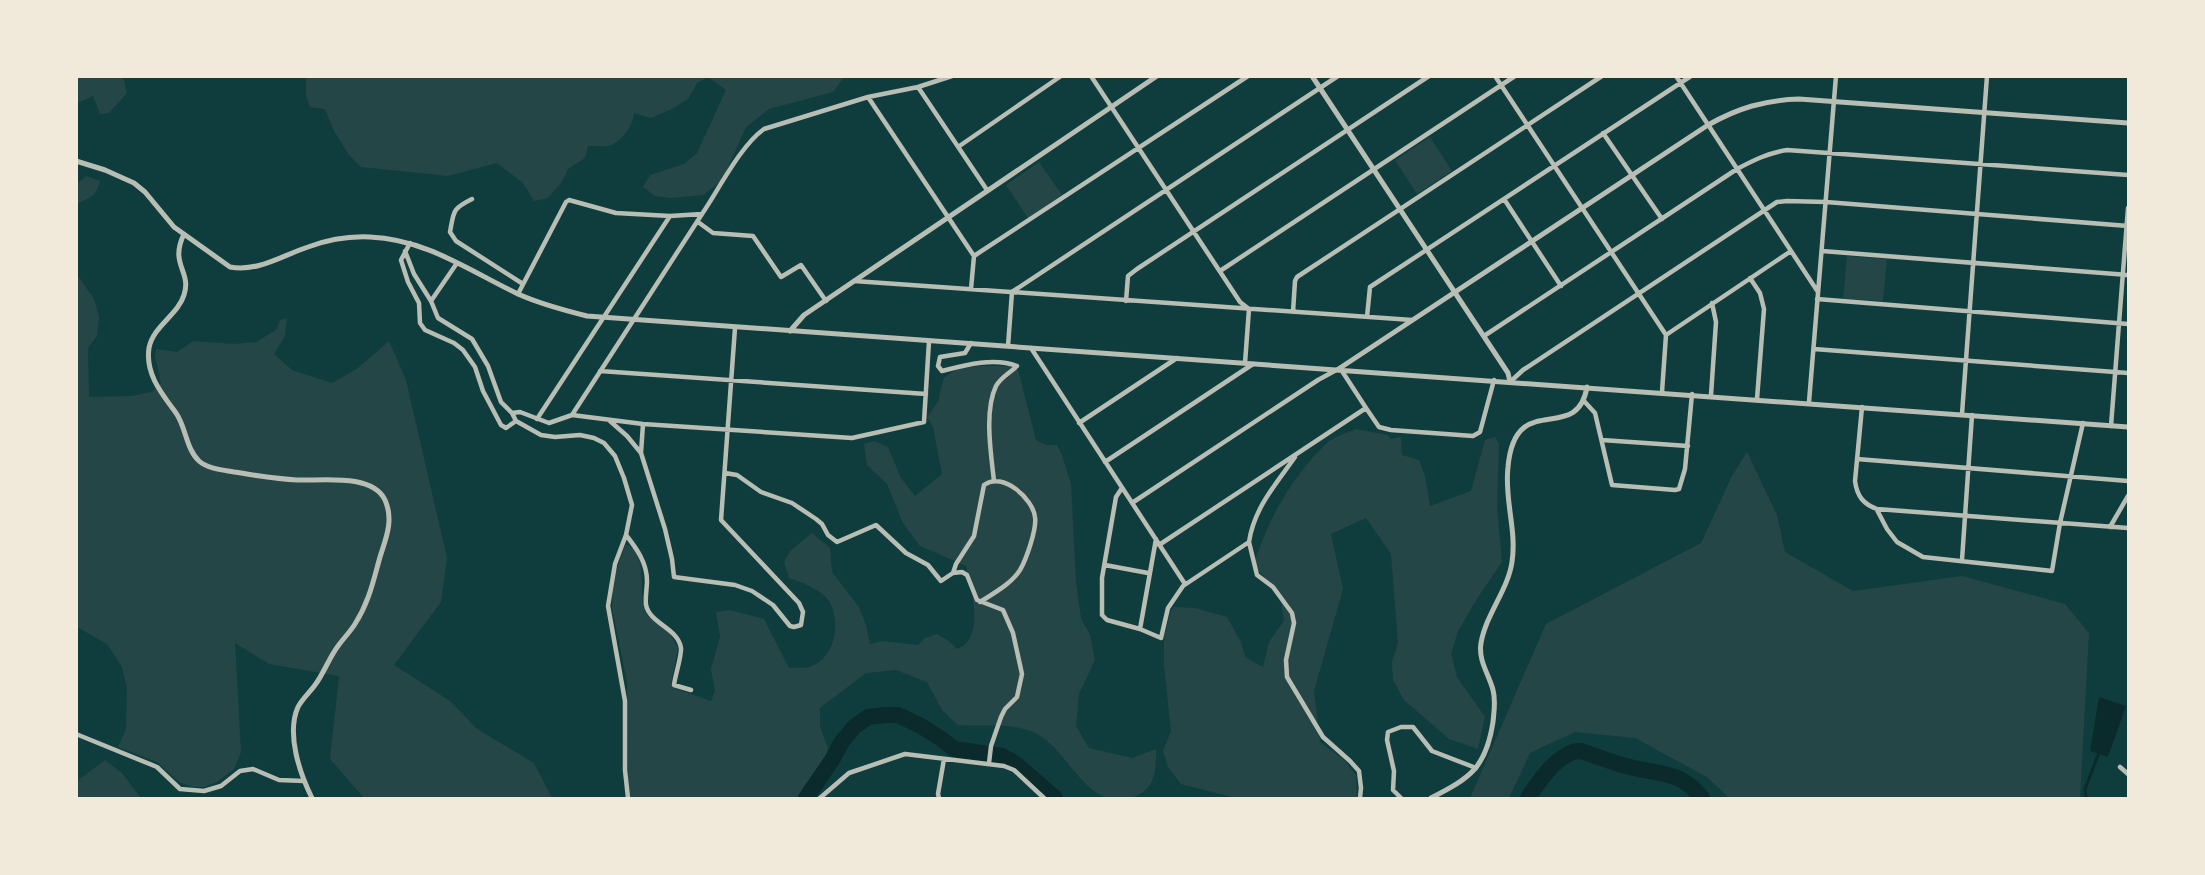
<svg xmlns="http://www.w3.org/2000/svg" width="2205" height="875" viewBox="0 0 2205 875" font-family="Figtree,sans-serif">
  <rect width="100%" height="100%" fill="#0f3d3e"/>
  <path fill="#244646" d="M76 77H123L127 93 109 113 100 114 93 96 77 103Z
    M306 77H844L833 92 769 109 746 127 722 181 703 195 671 198 655 196 643 187 650 175 684 164 697 153 726 90 708 77 697 83 688 99 670 110 651 118 634 113C634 126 620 143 608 146 601 147 594 146 588 146L585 158 568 169 562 182 548 198 534 201 523 183 497 163 448 176 361 167 349 155 334 131 325 109 310 107 306 96Z
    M1430 137 1452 171 1417 194 1395 160Z
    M1039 162 1062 195 1028 218 1006 185Z
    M86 176 100 181C97 196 89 198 77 204V184Z
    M1847 256 1887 259 1883 301 1843 299Z
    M76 273 94 299 99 317 97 336 88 348 89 397 131 396 152 392 161 383 155 356 156 349 177 352 193 341 233 344 256 342 276 330 280 320 287 318 285 336 274 354 292 370 332 383 358 368 389 341 406 380 447 558 441 602 394 665 450 701 477 729 534 763 552 798H364L330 759 339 676 269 664 235 643 241 752 234 769 217 782 204 787H193L179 782 157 762 118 747 126 729 127 688 122 667 107 644 77 627Z
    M978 366H1010L1018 370 1036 440 1046 445H1057L1062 455 1071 484 1076 582 1081 618 1090 635 1095 660 1079 694 1076 726 1089 748 1132 758 1156 749C1156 768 1156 788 1136 796 1087 816 1072 751 1035 733 1012 722 982 727 958 725L942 710 927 682 896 670 866 673 820 708V726L831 757 819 786 804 798H630L628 771 627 682 612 608 613 579 626 544C647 553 640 586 643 605 646 621 660 621 668 632 672 636 675 643 678 648L671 684 674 688 711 701 715 691 711 669 720 637 716 612 730 610 764 619 789 668C795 667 806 669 812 666 836 656 841 621 829 601 823 591 800 581 789 578L784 562 790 551 812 533 830 548 832 572 859 607 866 625 870 644 882 641 918 645 925 638 937 634 949 641 957 649C986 639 971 587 966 566L920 546 903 523 887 484 867 465 864 444 874 441 888 447 901 478 915 496 942 474 933 427 927 417 939 400 940 392 944 378 955 370Z
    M1356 429 1388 435 1391 439 1401 437 1402 455 1419 460 1425 476 1430 506 1471 491 1485 440 1495 437 1499 444 1497 508 1502 562 1478 597 1458 631 1451 654 1457 677 1485 717 1478 749 1449 739 1404 700 1393 680 1392 662 1398 643 1391 554 1366 518 1331 534 1343 589 1314 691 1320 742 1344 760 1356 775 1357 798H1236L1181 784 1168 767 1163 751 1171 731 1164 665V636L1171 611 1174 607 1195 608 1227 617 1241 642 1245 657 1263 667 1269 642 1284 621 1280 596 1254 565C1267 520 1293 475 1327 443 1335 436 1347 433 1356 429Z
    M1747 452 1777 515 1785 552 1853 591 1962 576 2065 604 2089 633 2080 798H1729L1707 777 1635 738 1575 732 1530 753 1509 798H1470L1546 624 1701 543 1732 476Z
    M105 760 122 773 141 798H77V781Z"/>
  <path fill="#0a2a2b" d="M2099 697 2126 706 2108 757 2090 751Z"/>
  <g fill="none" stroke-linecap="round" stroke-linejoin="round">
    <path stroke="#0a2a2b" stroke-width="3" d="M2086 798 2085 789 2100 750"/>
    <path stroke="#0a2a2b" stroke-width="16" d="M806 798 832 760 841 743 854 727 868 717 885 715H898L921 726 940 738 954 749 1002 756 1016 764 1055 798
      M1528 798C1538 782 1560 750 1581 751 1596 756 1611 762 1626 766 1658 775 1679 769 1702 798"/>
    <path stroke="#b8beb3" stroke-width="4.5" d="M1091 76 1240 302 1249 309
      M1495 76 1666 335 1662 392
      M1676 76 1818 292
      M918 87 987 190
      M868 97 974 256 971 289
      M1603 133 1662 219
      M958 147 1061 76
      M472 199C452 209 454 211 450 232L456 241 523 284
      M1504 199 1561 286
      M698 222 713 233 753 236 781 277 801 265 826 301
      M410 243 401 260 408 282 419 303 420 323 425 330 454 343 463 350 475 367 483 391 501 425 506 428 516 421
      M405 251 414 274 431 301 438 318 472 339 488 366 501 402 512 413
      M1822 251 2128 275
      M974 256 1248 76
      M1220 271 1515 76
      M1750 278 1760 293 1764 309 1757 399
      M854 281 1412 320
      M518 294 566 202 569 200 616 213 670 216
      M1817 299 2128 324
      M431 301 457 263
      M1126 301 1128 276 1137 269 1429 76
      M1293 312 1295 281 1297 277 1602 76
      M1367 317 1370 287 1691 76
      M1666 335 1791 251
      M1484 336 1737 169C1754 160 1768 153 1787 150L2128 175
      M971 343 965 353 940 357 938 366 942 371C965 365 994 357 1017 366 1010 373 1001 377 996 386 984 411 991 454 994 481
      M1008 346 1012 292 1338 76
      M1031 348 1185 584
      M1814 349 2128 373
      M1245 363 1249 309
      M600 371 926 394
      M1510 382 1523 370 1777 202 1787 201 1826 202 2128 226
      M1711 395 1716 322 1712 303
      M1584 401 1595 413 1612 485 1675 490 1679 489 1685 469 1692 394
      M1809 402 1836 76
      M1862 407 1855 481C1857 496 1863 504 1877 509L2128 528
      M1366 408 1379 427 1391 430 1473 436 1480 432 1494 380
      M1962 414 1987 76
      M572 415 702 214
      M537 419 670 216 702 214C719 189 741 145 764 129L868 97 918 87 952 76
      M610 421 627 436 641 453
      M1079 423 1177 358
      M643 424 641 453 665 529 672 559 674 577 735 585 752 591 773 605 790 626 794 627 801 625 803 612 799 603 721 520 735 328
      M2111 426 2128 208
      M1602 440 1688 446
      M1857 459 2128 481
      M1105 462 1253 364
      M725 473 737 475 761 492 792 503 816 519 822 524 828 535 837 542 876 525 906 553 928 565 941 581 953 573 962 572 967 575 977 600 1003 610 1013 633 1022 674 1017 697 1005 709 1001 717 991 746 989 763
      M1122 488 1116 497 1102 578V615L1107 620 1140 629 1156 539
      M1132 503 1318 380 1340 368 1366 408 1159 545
      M1877 510 1887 529 1897 542 1923 557 2052 571 2060 523 2083 423
      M2110 527 2128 496
      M626 535C637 549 647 563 647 581 647 588 645 598 646 605 650 624 678 628 681 648 682 655 675 676 674 685L691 690
      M1249 542 1257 575 1273 587 1292 613 1294 623 1286 660 1287 677 1323 737 1350 761 1359 771 1361 788 1360 798
      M1962 560 1972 415
      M1105 565 1148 573
      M953 573 956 564 974 536 984 485C1003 471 1033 499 1035 517 1037 529 1026 560 1020 570 1011 584 994 593 980 602
      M1140 629 1161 638 1168 608 1183 586 1249 542C1254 508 1276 484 1295 457
      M76 734 157 767 180 789 204 791 221 786 240 771 253 769 279 780 304 781
      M2120 767 2128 774
      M628 798 625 770V701L608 606 615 564 626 535 632 505 624 478 615 456 604 443 594 438 580 435 555 437 541 435 516 421 512 413 520 412 549 423 572 415 643 424 852 438 924 422 929 341
      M820 798 849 773 905 754 1004 766 1014 770 1044 798
      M939 798 938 794 944 759
      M1401 798 1393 790 1394 771 1387 740 1388 732 1401 727H1413L1432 751 1476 768"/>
    <path stroke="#b8beb3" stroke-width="5" d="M1312 76 1508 373 1510 382
      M76 161 105 170 134 183 145 192 174 227 230 267C258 272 281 256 308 247 327 240 350 236 370 237 425 239 470 271 518 294 540 304 563 310 587 316L2128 427
      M184 234C169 265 192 271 184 295 178 315 153 326 149 348 145 374 162 394 176 413 186 427 186 449 199 461 208 469 223 470 234 472 254 475 275 479 297 480 321 481 372 473 385 500 394 520 386 538 380 557 373 582 369 602 355 624 350 632 343 639 338 646 329 658 324 673 315 685 310 692 302 699 298 707 286 734 300 774 312 798
      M790 331 804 315 1157 76
      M1340 368 1708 125C1738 108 1765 100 1799 99L2128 123
      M1431 798C1470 778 1486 768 1493 722 1494 711 1496 701 1493 690 1489 674 1478 661 1481 643 1486 614 1508 590 1512 562 1517 530 1504 499 1508 467 1515 388 1577 446 1587 387"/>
  </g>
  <rect width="2205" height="875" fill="none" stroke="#f1e9da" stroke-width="156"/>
</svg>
